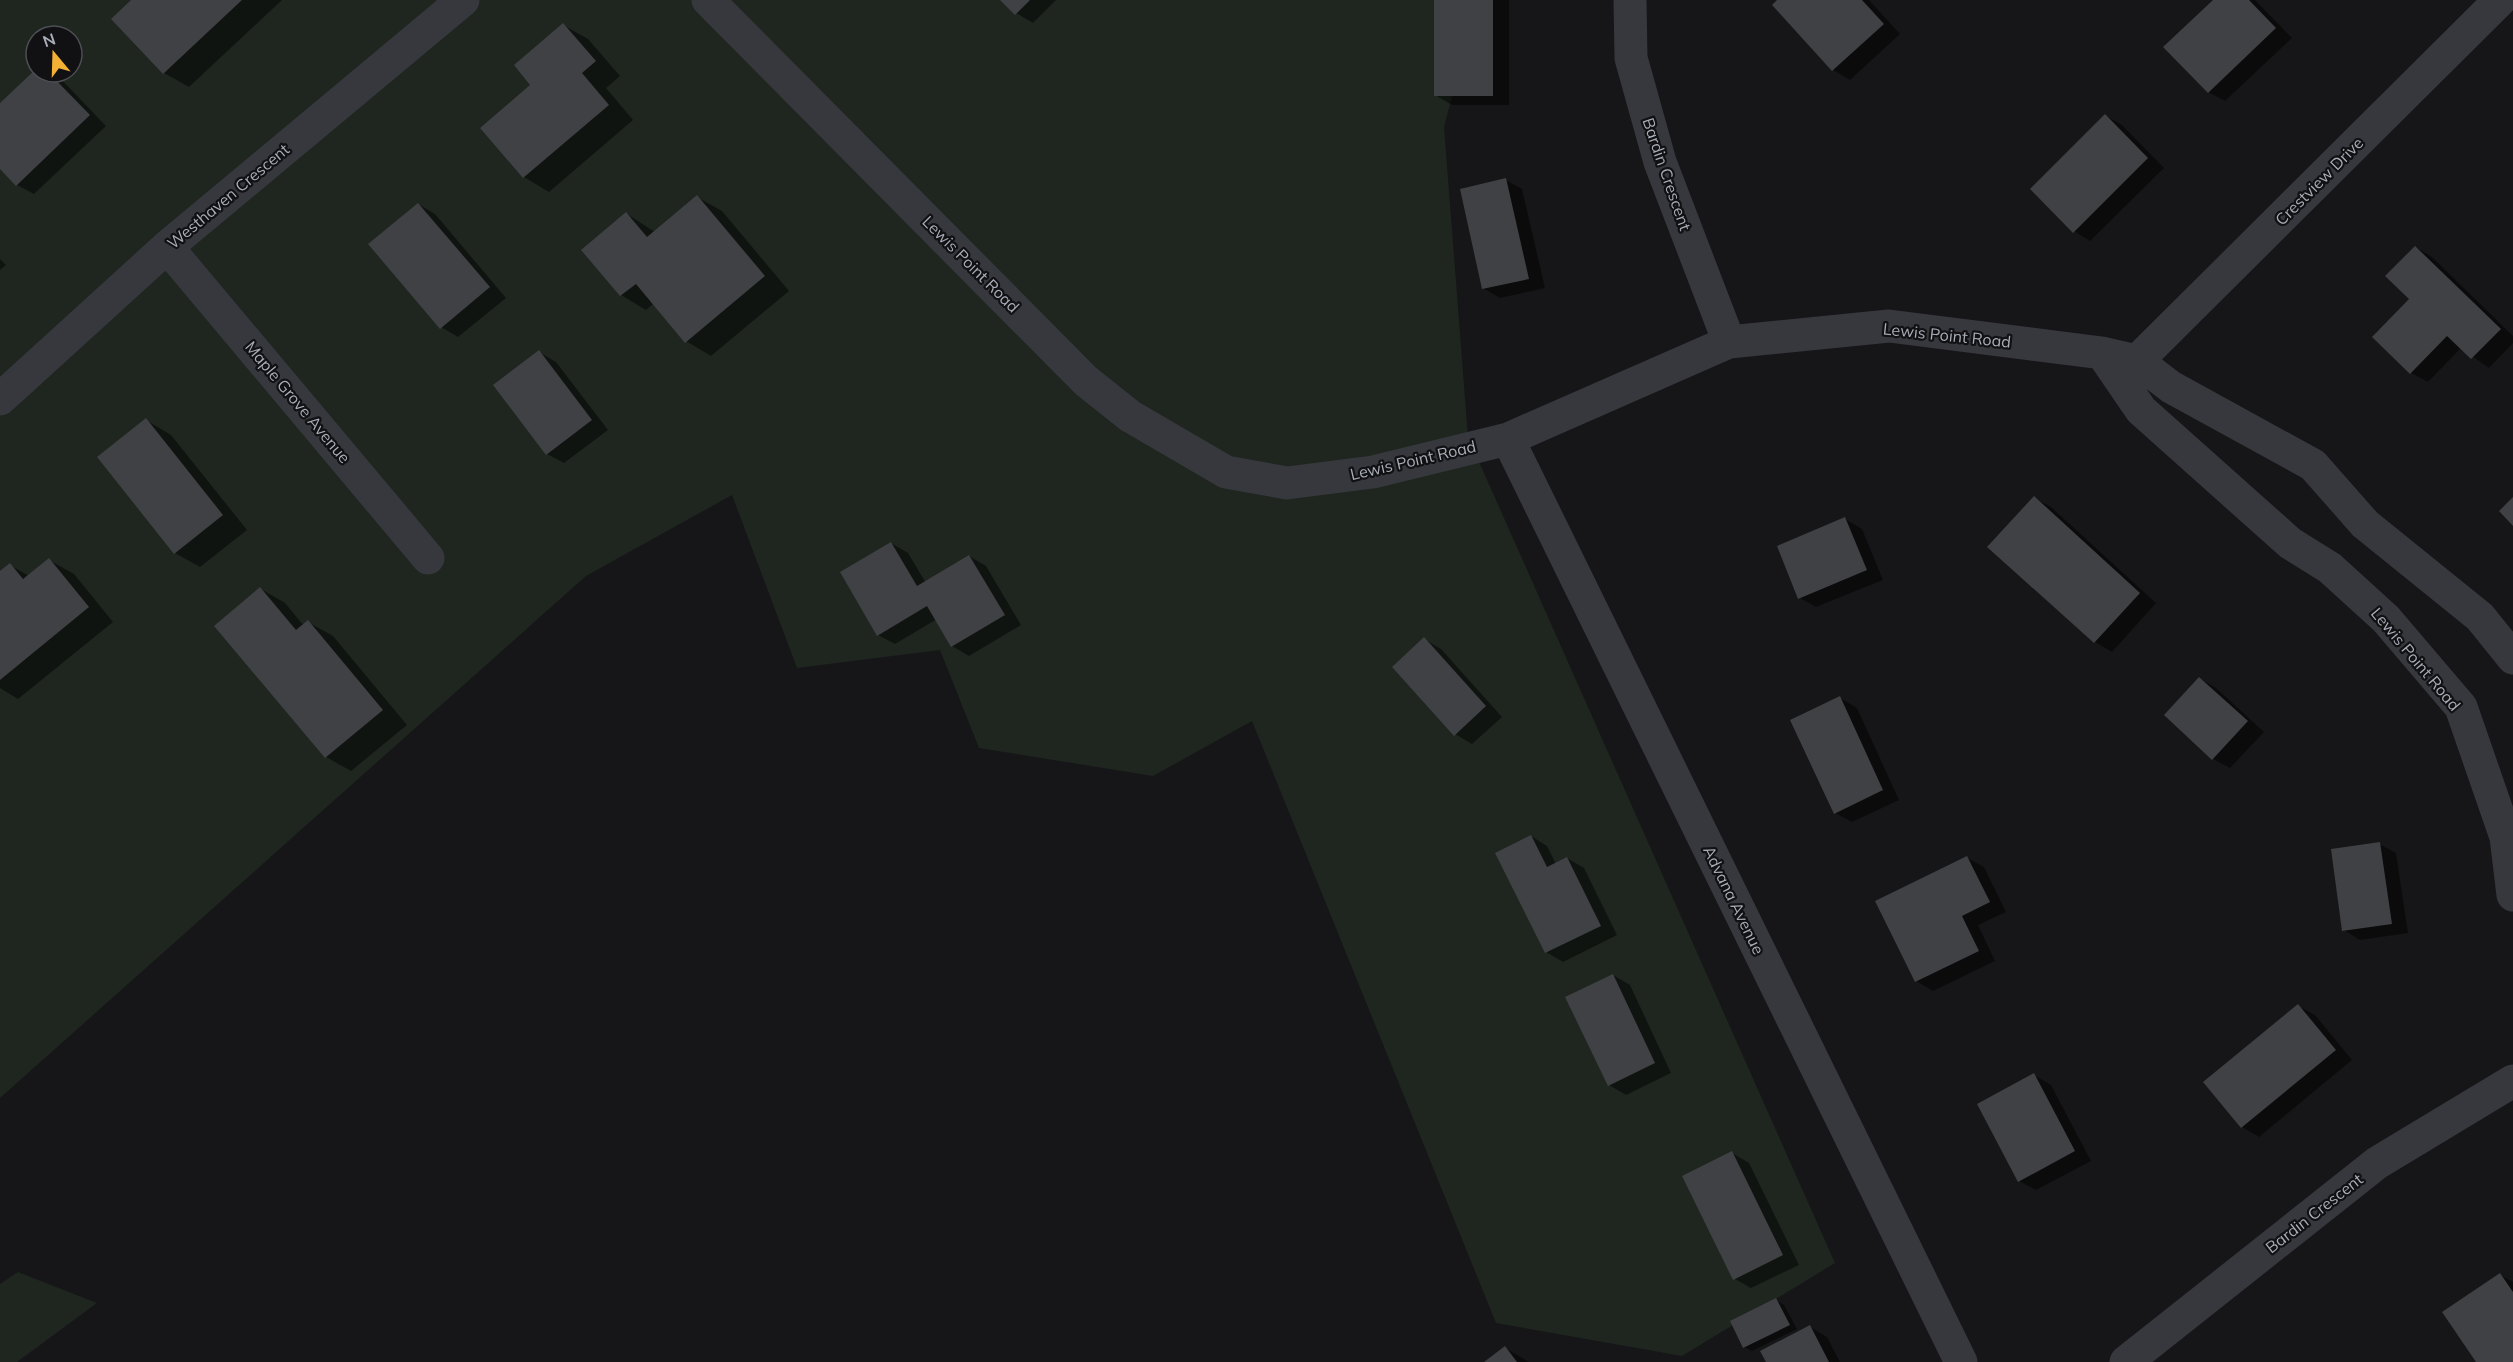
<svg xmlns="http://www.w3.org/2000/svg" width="2513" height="1362" viewBox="0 0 2513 1362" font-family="Mulish,sans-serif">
  <rect width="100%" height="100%" fill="#161618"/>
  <path fill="#1e261f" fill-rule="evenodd" d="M0 0H1478L1444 127 1468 437 1835 1263 1682 1356 1496 1323 1252 721 1153 776 979 748 940 650 797 668 732 495 586 576 0 1098ZM36 36H72V72H36Z
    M18 1272 97 1303 17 1362H0V1284Z"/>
  <path fill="#0007" d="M134 0H282L189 87 164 73Z
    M1002 0H1056L1033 23 1016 13Z
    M1435 0H1509V105H1452L1435 95Z
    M1780 0H1869L1900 34 1850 80 1833 70 1774 5Z
    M2215 0H2255L2292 38 2225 101 2208 92Z
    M563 25 588 39 620 76 606 88 633 120 549 192 524 177 482 128 533 85Z
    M36 71 51 72 58 76 106 126 34 194 17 185 0 167V106Z
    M2106 116 2122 125 2164 168 2090 241 2074 231Z
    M1506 180 1522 189 1545 288 1500 298 1483 288Z
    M697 197 722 211 789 291 711 356 686 341 654 303 646 310 621 295 627 214 655 232Z
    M418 204 435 214 506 298 458 337 441 327Z
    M2415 247 2432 257 2513 336V343L2489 368 2461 348 2428 382 2411 373V299Z
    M0 259 6 265 0 270Z
    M539 352 556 362 608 430 564 463 547 454Z
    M146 420 171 435 247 530 200 567 175 553Z
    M2034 498 2051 507 2156 603 2112 652 2095 642 1989 546Z
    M1845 519 1862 529 1883 580 1816 607 1800 598Z
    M891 543 908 553 926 583 969 556 986 566 1021 625 969 656 952 646 937 619 895 644 878 635Z
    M49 560 74 574 113 622 18 699 0 688V573L10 565 29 576Z
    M261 589 285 603 304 626 308 622 333 636 407 725 351 771 326 757Z
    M1424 639 1441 649 1502 717 1472 744 1455 734Z
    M2199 678 2216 688 2264 732 2230 768 2213 759Z
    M1840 698 1857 708 1899 800 1852 822 1835 813Z
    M1531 836 1547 846 1556 864 1567 858 1584 868 1617 935 1563 962 1546 952Z
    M2379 844 2396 853 2408 933 2360 940 2344 930Z
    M1967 858 1984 867 2006 912 1978 925 1995 961 1933 991 1916 981Z
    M1613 975 1630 985 1671 1073 1626 1095 1609 1085Z
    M2298 1006 2315 1015 2352 1060 2259 1137 2242 1127Z
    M2034 1075 2051 1085 2091 1161 2036 1190 2019 1181Z
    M1732 1153 1749 1163 1799 1265 1751 1288 1735 1279Z
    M2500 1275 2513 1282V1362H2478Z
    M1776 1300 1784 1305 1797 1329 1752 1351 1744 1347Z
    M1810 1327 1827 1337 1840 1362H1768Z
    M1505 1348 1529 1362H1487Z"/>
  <path fill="#404145" d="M131 0H242L163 74 111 19Z
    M1000 0H1030L1015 15Z
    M1434 0H1493V96H1434Z
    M1777 0H1862L1884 24 1832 71 1772 5Z
    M2213 0H2249L2276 28 2208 93 2163 47Z
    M563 23 596 61 582 73 609 105 523 178 480 128 530 85 514 65Z
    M36 69V72H48L90 115 16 186 0 169V103Z
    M2105 114 2148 158 2073 233 2030 189Z
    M1506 178 1529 279 1482 289 1460 189Z
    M697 195 765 276 685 343 636 284 620 296 581 250 626 212 647 237Z
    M418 203 490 287 440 329 368 244Z
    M2415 246 2501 329 2471 359 2447 336 2410 374 2372 337 2409 299 2385 276Z
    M539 350 592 420 546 455 493 385Z
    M146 418 223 515 174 554 97 457Z
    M2034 496 2140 593 2094 643 1987 547Z
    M2513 497V526L2499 511Z
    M1845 517 1867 570 1798 599 1777 546Z
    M891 542 917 586 969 555 1005 615 951 647 927 606 877 636 840 572Z
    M49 558 89 607 0 680V571L10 563 23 579Z
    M260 587 296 630 308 620 383 710 325 758 214 626Z
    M1424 637 1486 706 1454 736 1392 667Z
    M2199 677 2248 721 2212 760 2164 715Z
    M1840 696 1883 790 1834 814 1790 720Z
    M1531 835 1547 867 1567 857 1601 926 1545 953 1495 853Z
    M2380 842 2392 924 2342 931 2331 849Z
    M1967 856 1990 902 1962 916 1979 951 1915 982 1875 901Z
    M1613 974 1655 1063 1608 1086 1565 997Z
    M2298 1004 2336 1050 2241 1128 2203 1082Z
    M2034 1073 2075 1151 2018 1182 1977 1104Z
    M1732 1151 1783 1255 1733 1280 1682 1176Z
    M2500 1273 2513 1292V1362H2476L2442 1312Z
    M1776 1298 1790 1325 1743 1348 1730 1321Z
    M1810 1325 1829 1362H1766L1760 1351Z
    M1505 1346 1517 1362H1484Z"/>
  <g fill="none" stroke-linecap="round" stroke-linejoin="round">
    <path stroke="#37383d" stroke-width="33" d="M708 0 1086 381 1130 416 1226 472 1287 483 1373 472 1508 439 1729 342 1889 326 2102 353 2137 361 2171 387 2313 465 2365 524 2480 617 2513 658
      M1630 0 1631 58 1660 162 1729 342
      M167 247 428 558
      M2102 353 2141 410 2290 543 2330 568 2386 619 2461 707 2506 837 2513 895
      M2137 361 2500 0
      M0 399 167 247 463 0
      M1508 439 1961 1362
      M2126 1362 2377 1163 2513 1081"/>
  </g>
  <g text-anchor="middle" stroke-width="4.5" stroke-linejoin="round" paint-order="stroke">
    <g font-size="16" fill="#a8adb8" stroke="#111113">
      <text transform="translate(1667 174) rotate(71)" y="6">Bardin Crescent</text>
      <text transform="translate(2319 181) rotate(-45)" y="6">Crestview Drive</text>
      <text transform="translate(228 196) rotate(-40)" y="6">Westhaven Crescent</text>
      <text transform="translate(971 264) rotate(45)" y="6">Lewis Point Road</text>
      <text transform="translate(1947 335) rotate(6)" y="6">Lewis Point Road</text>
      <text transform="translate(298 402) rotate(50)" y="6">Maple Grove Avenue</text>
      <text transform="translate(1413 460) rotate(-13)" y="6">Lewis Point Road</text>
      <text transform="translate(2416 659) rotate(50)" y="6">Lewis Point Road</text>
      <text transform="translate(1734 900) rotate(64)" y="6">Advana Avenue</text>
      <text transform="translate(2314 1213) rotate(-38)" y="6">Bardin Crescent</text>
    </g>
  </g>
  <g transform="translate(54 54) rotate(341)"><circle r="28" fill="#111113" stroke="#4d4f55" stroke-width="1.5"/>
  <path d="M0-4.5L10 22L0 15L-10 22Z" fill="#f2b134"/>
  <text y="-9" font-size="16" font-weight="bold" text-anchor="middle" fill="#a8adb8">N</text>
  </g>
</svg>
